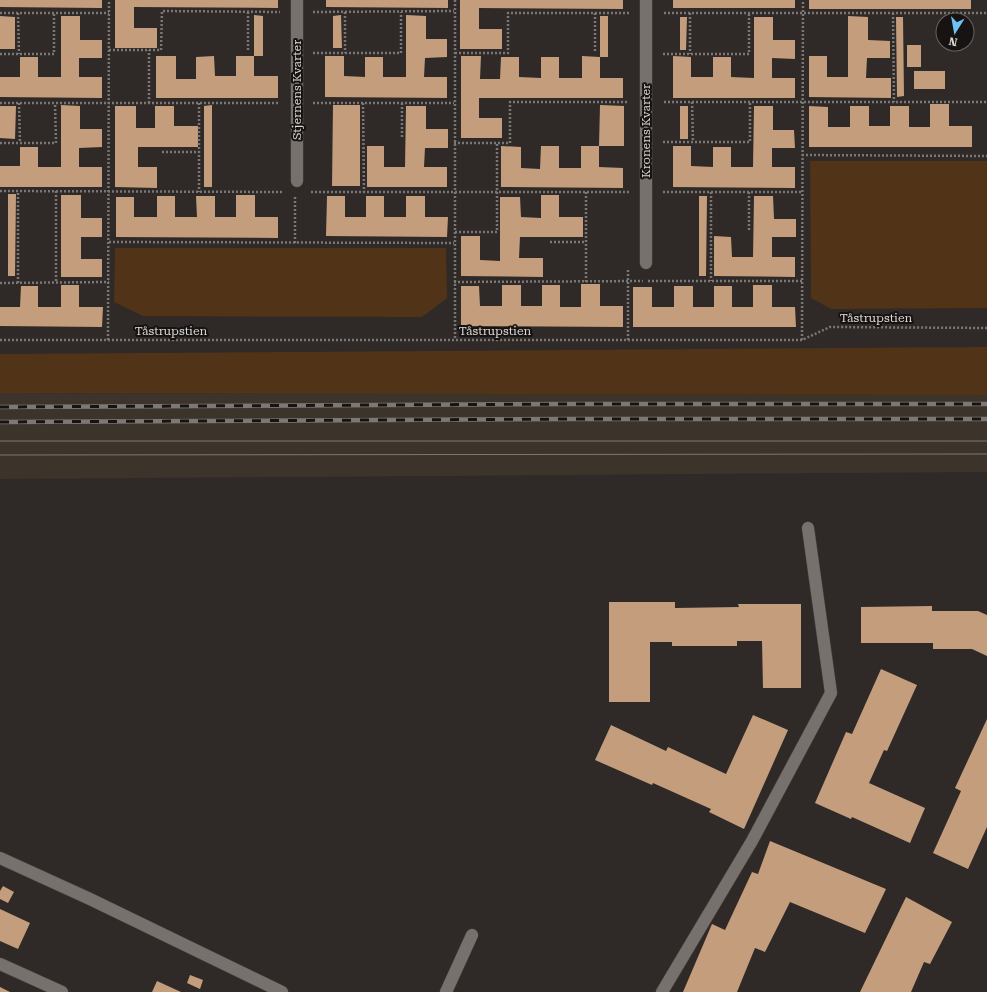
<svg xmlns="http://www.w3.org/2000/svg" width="987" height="992" viewBox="0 0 987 992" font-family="'Roboto Serif',serif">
  <rect width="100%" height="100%" fill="#2f2a27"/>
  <path fill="#3c332b" d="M0 393 987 395V472L0 479Z"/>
  <path fill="#513318" d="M810 161H987V308L831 309 811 298Z
    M115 248H446L447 298 422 317 143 316 114 302Z
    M987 347V395L0 393V354Z"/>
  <path fill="#c49d7d" d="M0 0H102V8L0 7Z
    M115 0H278V8L134 7V28H157V48H115Z
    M326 0H448V8L326 7Z
    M460 0H623V9L479 8V29H502V49H460Z
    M673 0H795V8H673Z
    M809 0H971V9H809Z
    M254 15 263 16V56H254V76H278V98H156V56H176V79H196V57L214 56 215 76H236V56H254Z
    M341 15 342 48H333V16Z
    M406 15 426 16V39H447V57L425 58 424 77H447V98L325 97V56H344V76L365 77V57H383V77H406Z
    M0 16 15 17V49H0Z
    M61 16H80V40H102V58H79V77H102V98L0 97V77H20V57H38V77H61Z
    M600 16H608V57H600Z
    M848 16 868 17V40L890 41V58H867L866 78H891V98L809 97V56H827V77H848Z
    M680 17H687L686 50H680Z
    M754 17H773V40H795V59L772 58V78H795V98H673V56L691 57V77H713V57H731V77L754 78Z
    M896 17H903L904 96 897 97Z
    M907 45H921V67H907Z
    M461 56H481L480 79H500L501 57H519V77L541 78V57H559V78H582V56L600 57V78H623V98H479V118H502V138H461Z
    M914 71H945V89H914Z
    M930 104H949V126H972V147H809V106L828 107V127H850V106H869V126H890V106H909V127H930Z
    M61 105 80 106V129H102V147L79 148V167H102V187H0V166H20V147H38V167H61Z
    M212 105V187H204V106Z
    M333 105H360V186H332Z
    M600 105 624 106V146H599Z
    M0 106H16L15 139 0 138Z
    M115 106H136V128H155V106H174V126H198V147H138V167H157V188L115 187Z
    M406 106H426V129H448V148H425L424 167H447V187H367V146H384V167H405Z
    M680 106H688V139H680Z
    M754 106H773V130H794L795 148H772V167H795V188L673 187V146H691V166L713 167V147H731V167H753Z
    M501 146 521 147V168L540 169 541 146H559V168H581V146H599V167L623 168V188L501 187Z
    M8 194H16L15 276H8Z
    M61 195H81V218H102V237H81V259H102V277H61Z
    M236 195H255V217H278V238L116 237V197H134V217H157V196H175V217H197L196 196H215V217H236Z
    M541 195H559V217H583V237H520L519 258H543V277L461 276V236H480V260L500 261V197H520L521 217 541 218Z
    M327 196H345V217H366V196H384V217H406V196H425V217H448L447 237 326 236Z
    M699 196H707L706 276H699Z
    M754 196H773L774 219H796V237H772V257H795V277L714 276V236L731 237 732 257H753Z
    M581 284H600V306H623V327L461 326V286H479L480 306H502V285H521V306H542V285H560V307H581Z
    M61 285H79V307H103L102 327 0 326V307H20L21 286H38V307H61Z
    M753 285H772V307H795L796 327H633V287H652V307H674V286H693V307H714V286H732V307H753Z
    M609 602H675V608L739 607 738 604H801V688H763L762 641H737V646H672V642H650V702H609Z
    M932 606V611H978L987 615V656L972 649H933V643H861V607Z
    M881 669 917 685 887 751 884 750 869 783 925 808 910 843 852 817 851 819 815 803 846 732 852 734Z
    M753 715 788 730 744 829 709 812 711 809 653 783 652 785 595 760 611 725 666 751 668 747 726 774Z
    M987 719V827L968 869 933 853 961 791 955 788Z
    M770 841 886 889 865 933 790 902 765 952 755 948 737 992H683L712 924 725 930 752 872 758 874Z
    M3 886 14 892 8 903 0 899V891Z
    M906 897 952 922 930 964 924 962 911 992H860Z
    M0 909 30 923 18 949 0 941Z
    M190 975 203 980 200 989 187 983Z
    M157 981 181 992H152Z
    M0 987 10 992H0Z"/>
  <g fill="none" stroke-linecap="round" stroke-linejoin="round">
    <g stroke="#4a4643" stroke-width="13">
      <path id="minor" d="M297 0V181
        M646 0V263
        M0 858 90 899 282 992
        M0 964 62 992
        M446 992 472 935
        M662 992 752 841 831 693 808 528"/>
    </g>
    <path stroke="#7b7774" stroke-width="2.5" stroke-dasharray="2 2" stroke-linecap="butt" d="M455 0V340
      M248 12V50
      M313 12 454 11
      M345 12V53
      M0 13H109
      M18 13 19 54
      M664 13H987
      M690 13V54
      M893 13 894 102
      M109 50H161L162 11 280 12
      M595 51V13
      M313 53H401V12
      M455 53H508V13H629
      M0 54H54V13
      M663 54H749V13
      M664 102H987
      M692 102 693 142
      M0 103H280
      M19 103 20 143
      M149 103V50
      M199 103V192
      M313 103H454
      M363 103 364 192
      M402 103V137
      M663 142H750V102
      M0 143H56L55 103
      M454 143H510V102H629
      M162 152H199
      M802 155 987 156
      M0 191 284 192
      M56 191V282
      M311 192H630
      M586 192V282
      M663 192H802
      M711 192V281
      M749 192V230
      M455 232H497V143
      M109 242 454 243
      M550 242H586
      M295 243V197
      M648 281H802
      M454 282 643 281
      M0 283 109 282
      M18 283V191
      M0 340H802L830 327 987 328
      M108 340 109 0
      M628 340V269
      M802 340 803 0"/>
    <use href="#minor" stroke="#76716c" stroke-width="12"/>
    <path stroke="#7d7876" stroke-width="1" d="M0 441H987
      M0 455 987 454"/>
    <g stroke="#7d7876" stroke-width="4.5">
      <path id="rail" d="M0 407 574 404H987
        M0 422 575 419H987"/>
    </g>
    <use href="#rail" stroke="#161312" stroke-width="3" stroke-dasharray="9" stroke-linecap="butt"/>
  </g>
  <g text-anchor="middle" stroke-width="4" stroke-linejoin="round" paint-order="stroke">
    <g font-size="12" fill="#dbd8d6" stroke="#161312">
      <text transform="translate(297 90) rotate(-90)" y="4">Stjernens Kvarter</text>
      <text transform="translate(646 131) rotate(-90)" y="4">Kronens Kvarter</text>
      <text x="876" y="322">Tåstrupstien</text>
      <text x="171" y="335">Tåstrupstien</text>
      <text x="495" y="335">Tåstrupstien</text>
    </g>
  </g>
  <g transform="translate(955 32) rotate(191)"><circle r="19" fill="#161312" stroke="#656260"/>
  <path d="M0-3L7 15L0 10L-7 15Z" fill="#6dc2f3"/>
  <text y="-6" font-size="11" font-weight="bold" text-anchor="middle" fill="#dbd8d6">N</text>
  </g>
</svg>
